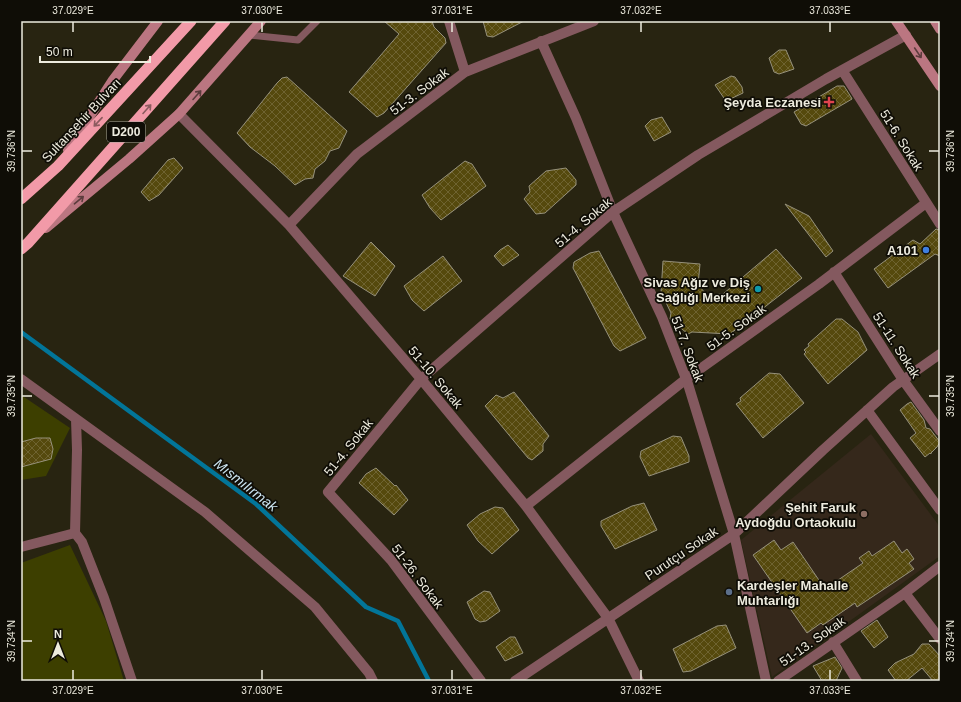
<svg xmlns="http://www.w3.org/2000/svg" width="961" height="702" viewBox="0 0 961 702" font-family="Arial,sans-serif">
  <defs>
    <pattern id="building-cross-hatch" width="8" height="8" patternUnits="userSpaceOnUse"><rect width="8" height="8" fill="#55490d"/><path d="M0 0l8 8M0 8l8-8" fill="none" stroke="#6e6330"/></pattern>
  </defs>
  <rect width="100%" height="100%" fill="#282411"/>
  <path fill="#35281b" d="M871 434 940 527V556L772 677 741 540Z"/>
  <path fill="#3d3f00" d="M21 395 70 428 46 476 21 480Z
    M70 545 106 621 124 681H21V563Z"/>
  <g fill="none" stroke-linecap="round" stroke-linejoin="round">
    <path stroke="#027599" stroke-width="4.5" d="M21 332 256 504 366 607 398 621 429 681"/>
  </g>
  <path fill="url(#building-cross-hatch)" stroke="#96917b" d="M384 21H432L434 27 445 38 446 43 384 113 377 117 349 92 399 34Z
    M483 21H524L493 37 487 36Z
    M779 50H786L794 69 779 74 774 72 769 58Z
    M731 76 735 77 742 87 743 93 726 101 715 85Z
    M287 77 347 131 339 148 330 151 325 161 315 169 313 178 305 179 295 185 275 166 250 147 237 133 277 83 282 78Z
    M837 86H844L851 97 852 99 806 126 801 124 794 112Z
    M662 117 671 132 654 141 645 126 651 120Z
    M174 158 183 168 159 195 149 201 141 192 168 160Z
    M465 161 472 164 486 186 441 220 430 208 422 195Z
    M566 168 576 180V185L545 213 536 214 524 199 530 192 529 186 546 171Z
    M785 204 809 216 833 251 826 257Z
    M936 229 940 230V256L935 254 888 288 874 269 913 240 920 244Z
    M371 242 395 266 375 296 343 276Z
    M508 245 519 255 503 266 494 256 500 250Z
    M776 249 802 278 730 334 692 332 688 334 670 319 671 313 661 292 663 261 700 264 698 285 707 295 723 294Z
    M599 251 646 338 620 351 614 346 573 268 574 262 590 253Z
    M443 256 462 281 424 311 412 300 404 286Z
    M836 319H842L858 332 867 350 828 384 804 354 806 352 804 350 809 346 808 344Z
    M769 373 780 374 804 403 763 438 736 404 741 401 740 398Z
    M514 392 549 436 543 444V451L532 460 528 458 485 406 496 395 503 398Z
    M911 402 924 420 926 428 930 429 940 442 937 447 931 453V454L930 453 925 457 910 438 916 433 900 410 907 404Z
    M673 436 681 437 689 456V462L649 476 640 457 641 451Z
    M36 438H50L53 449 51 459 21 467V442Z
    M376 468 395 486 396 485 408 500 394 515 359 483 366 474Z
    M644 503 657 530 615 549 601 526V521L632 506Z
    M495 507 503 508 519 530 492 554 478 541 467 525 480 514Z
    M774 540 781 550 793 542 825 589 863 563 859 558 869 551 872 556 894 541 902 553 907 549 914 559 909 563 914 569 857 607 855 603 823 625 821 623 807 633 753 555Z
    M484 591 490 592 500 611 486 621 480 622 475 619 467 602Z
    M877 620 888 637 874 648 861 631Z
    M726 625 736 648 691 671 683 672 673 649 717 626Z
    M510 637H515L523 653 505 661 496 647Z
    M922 644H929L940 656V681H933L922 668 906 681H896L888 670 895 663 914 654Z
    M835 657 842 668 836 681H822L813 666Z"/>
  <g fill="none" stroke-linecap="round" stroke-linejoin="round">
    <path stroke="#84595f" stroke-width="7" d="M250 35 298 40 317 21"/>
    <path stroke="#84595f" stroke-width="10" d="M449 21 465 72
      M541 41 576 118 613 212 662 317 688 384 734 534 766 681
      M842 70 940 224
      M179 114 289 225 421 379 526 506 608 618 639 681
      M289 225 357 154 465 72 594 21
      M834 272 903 380 940 431
      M21 379 205 512 315 607 369 673 373 681
      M867 410 940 510
      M76 419 77 450 75 533 82 542 104 598 132 681
      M526 506 686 379 819 284 926 203
      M21 547 75 533
      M905 593 940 639
      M833 642 857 681
      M481 681 391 560 328 492 421 379 613 212 698 155 826 79 906 35
      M515 681 734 534 823 450 893 387 940 354
      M778 681 905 593 940 566"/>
    <path stroke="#bb7681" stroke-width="10" d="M896 21 940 86
      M935 21 940 29
      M68 150 113 80 158 21
      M46 228 129 159 179 114 261 21"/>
    <path stroke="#f29aa8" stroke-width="11" d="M21 199 58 166 191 21
      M21 249 28 243 225 21"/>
  </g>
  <defs><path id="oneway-shaft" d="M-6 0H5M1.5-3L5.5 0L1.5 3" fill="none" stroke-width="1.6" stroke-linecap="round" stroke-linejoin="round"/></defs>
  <g stroke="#5c3c3d">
    <use href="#oneway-shaft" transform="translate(918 53) rotate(56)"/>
    <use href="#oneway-shaft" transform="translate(197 95) rotate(-48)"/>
    <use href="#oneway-shaft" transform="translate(79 200) rotate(-40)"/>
  </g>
  <g stroke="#8c5b5f">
    <use href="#oneway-shaft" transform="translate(147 109) rotate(-48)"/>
    <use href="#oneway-shaft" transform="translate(98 122) rotate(133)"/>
  </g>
  <path fill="none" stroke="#edebde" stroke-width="1.5" d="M73 22V32M262 22V32M452 22V32M641 22V32M830 22V32M22 151H32M929 151H939M22 396H32M929 396H939M22 641H32M929 641H939M73 670V680M262 670V680M452 670V680M641 670V680M830 670V680"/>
  <path fill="#e0444e" stroke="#0f0d06" stroke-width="1.5" d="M827 96h4v4h4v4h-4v4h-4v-4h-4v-4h4z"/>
  <circle fill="#3f7fe0" stroke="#0f0d06" stroke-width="1.5" cx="926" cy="250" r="4"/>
  <circle fill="#0f9aa8" stroke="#0f0d06" stroke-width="1.5" cx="758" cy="289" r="4"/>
  <circle fill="#8d6e63" stroke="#0f0d06" stroke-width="1.5" cx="864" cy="514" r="4"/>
  <circle fill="#5c6f8a" stroke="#0f0d06" stroke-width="1.5" cx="729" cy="592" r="4"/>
  <g text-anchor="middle" stroke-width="3.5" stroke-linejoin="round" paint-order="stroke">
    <rect fill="#0f0d06" stroke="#aaa89d" stroke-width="1" x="107" y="122" width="38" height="20" rx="3"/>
    <g font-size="12" font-weight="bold" fill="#edebde">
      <text x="126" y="136">D200</text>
    </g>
    <g font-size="13" fill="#edebde" stroke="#0f0d06">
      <text transform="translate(419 91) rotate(-37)" y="5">51-3. Sokak</text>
      <text transform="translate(81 120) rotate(-47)" y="5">Sultanşehir Bulvarı</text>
      <text transform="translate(902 140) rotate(58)" y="5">51-6. Sokak</text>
      <text transform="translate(583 222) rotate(-40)" y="5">51-4. Sokak</text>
      <text transform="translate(736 327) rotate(-36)" y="5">51-5. Sokak</text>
      <text transform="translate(897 345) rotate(57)" y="5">51-11. Sokak</text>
      <text transform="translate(688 349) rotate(69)" y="5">51-7. Sokak</text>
      <text transform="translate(436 377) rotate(50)" y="5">51-10. Sokak</text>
      <text transform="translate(348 447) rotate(-51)" y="5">51-4. Sokak</text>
      <text transform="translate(681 553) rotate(-34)" y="5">Purutçu Sokak</text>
      <text transform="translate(418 576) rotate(53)" y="5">51-26. Sokak</text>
      <text transform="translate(812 641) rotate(-35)" y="5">51-13. Sokak</text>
    </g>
    <g font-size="13" font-weight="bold" fill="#edebde" stroke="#0f0d06" text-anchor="end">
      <text x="821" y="107">Şeyda Eczanesi</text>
      <text x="918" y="255">A101</text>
      <text x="750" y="287">Sivas Ağız ve Diş<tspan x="750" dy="15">Sağlığı Merkezi</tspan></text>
      <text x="856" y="512">Şehit Faruk<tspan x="856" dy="15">Aydoğdu Ortaokulu</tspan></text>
      <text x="737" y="590" text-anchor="start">Kardeşler Mahalle<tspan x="737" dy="15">Muhtarlığı</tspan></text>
    </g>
    <g font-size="14" font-style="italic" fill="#cde6f2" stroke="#0f0d06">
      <text transform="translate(246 485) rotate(38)" y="5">Mısmılırmak</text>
    </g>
  </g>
  <rect width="961" height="702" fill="none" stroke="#0f0d06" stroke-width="44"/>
  <g transform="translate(58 644)" stroke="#0f0d06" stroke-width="3" paint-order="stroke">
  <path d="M0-3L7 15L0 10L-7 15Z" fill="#edebde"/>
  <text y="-6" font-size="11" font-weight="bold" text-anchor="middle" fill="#edebde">N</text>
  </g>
  <path d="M40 56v6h110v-6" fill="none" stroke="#edebde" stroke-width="2"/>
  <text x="46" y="56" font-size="12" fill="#edebde" stroke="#0f0d06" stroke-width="3" paint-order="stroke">50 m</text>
  <rect x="22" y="22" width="917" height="658" fill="none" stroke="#edebde" stroke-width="1.5"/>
  <g font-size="10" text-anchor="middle" fill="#edebde">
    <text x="73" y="14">37.029°E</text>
    <text x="262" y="14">37.030°E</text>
    <text x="452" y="14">37.031°E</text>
    <text x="641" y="14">37.032°E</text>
    <text x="830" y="14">37.033°E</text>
    <text transform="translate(11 151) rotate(-90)" y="4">39.736°N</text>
    <text transform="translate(950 151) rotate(-90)" y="4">39.736°N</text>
    <text transform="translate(11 396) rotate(-90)" y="4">39.735°N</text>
    <text transform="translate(950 396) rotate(-90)" y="4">39.735°N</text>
    <text transform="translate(11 641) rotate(-90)" y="4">39.734°N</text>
    <text transform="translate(950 641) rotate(-90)" y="4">39.734°N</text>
    <text x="73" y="694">37.029°E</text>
    <text x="262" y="694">37.030°E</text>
    <text x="452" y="694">37.031°E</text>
    <text x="641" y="694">37.032°E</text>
    <text x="830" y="694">37.033°E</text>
  </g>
</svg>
